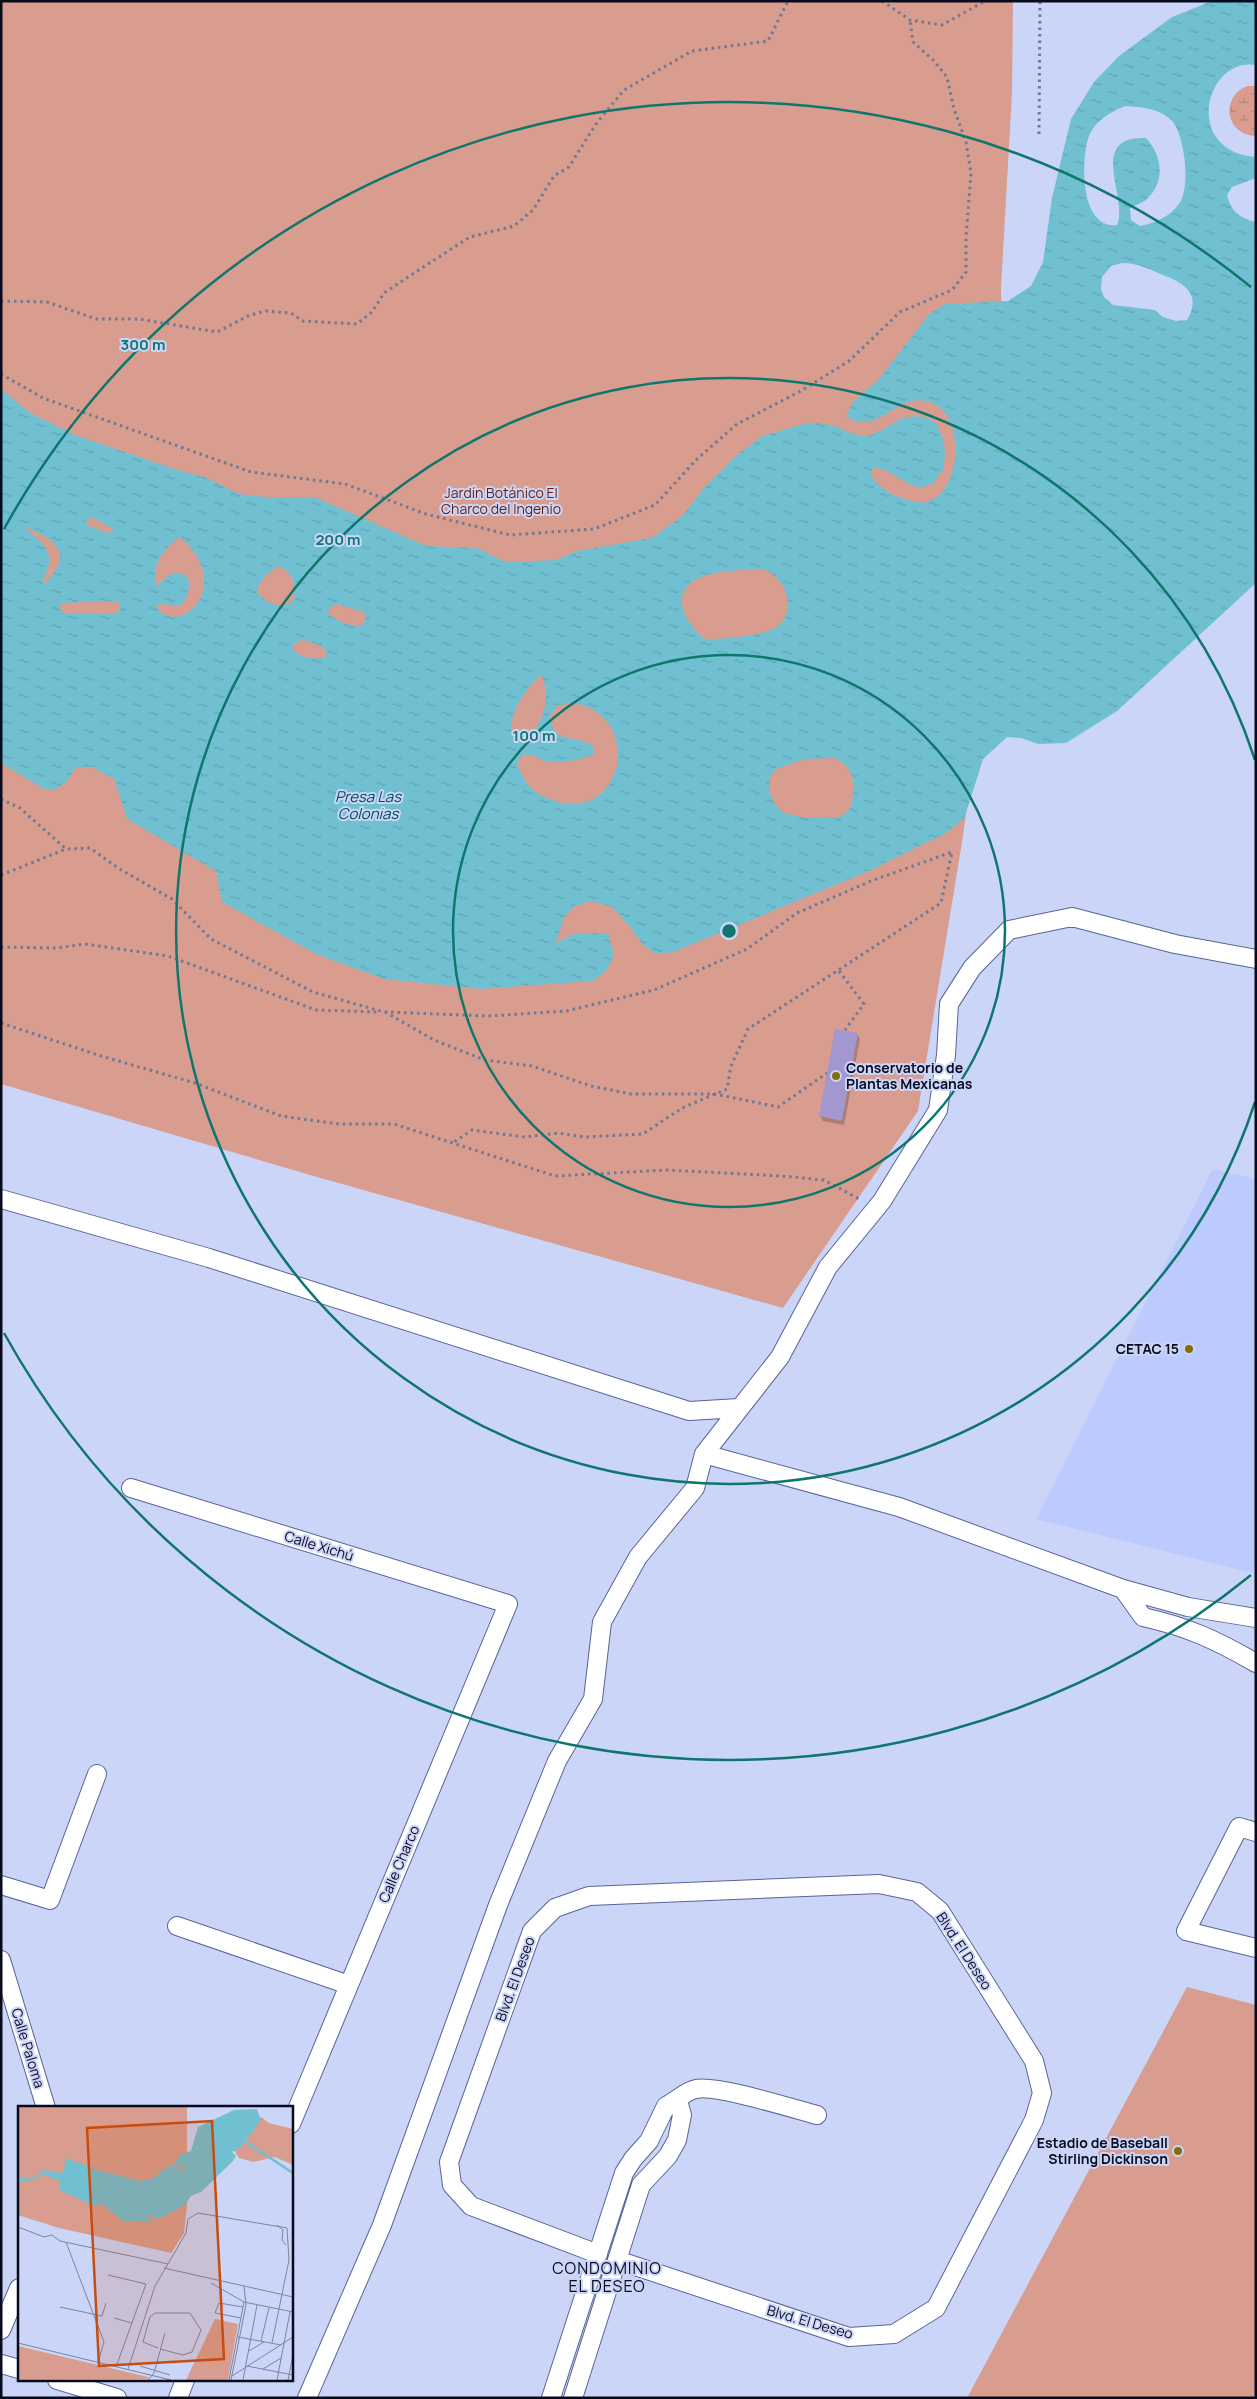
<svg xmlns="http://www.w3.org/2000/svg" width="1257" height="2399" viewBox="0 0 1257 2399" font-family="Manrope,sans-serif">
  <defs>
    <pattern id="wetland-marsh" width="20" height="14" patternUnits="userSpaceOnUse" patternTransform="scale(1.25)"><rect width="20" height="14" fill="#d89d8e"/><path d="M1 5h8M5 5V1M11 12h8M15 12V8" fill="none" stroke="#b8867a"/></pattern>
    <pattern id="water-ripples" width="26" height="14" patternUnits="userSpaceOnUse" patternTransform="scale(1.25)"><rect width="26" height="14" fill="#70c0d2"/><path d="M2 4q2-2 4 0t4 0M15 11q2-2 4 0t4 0" fill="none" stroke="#60a4b4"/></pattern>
  </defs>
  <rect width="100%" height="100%" fill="#cbd5f8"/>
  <path fill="#bdcafe" d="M1213 1169 1256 1179V1574L1036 1519Z"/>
  <path fill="url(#wetland-marsh)" d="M1247 86H1256V136C1225 135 1220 97 1247 86Z"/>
  <path fill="#d89d8e" d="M1 1H1013L1012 93 1001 288 1004 472 995 608 962 842 918 1111 783 1308 310 1175 1 1084Z
    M1187 1987 1256 2005V2398H967Z"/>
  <path fill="url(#water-ripples)" fill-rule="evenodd" d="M1212 1H1256V65C1206 56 1181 151 1256 157V178L1232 187 1227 195C1231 212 1240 218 1256 222V583L1117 711 1066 743 1038 744 1021 738 1007 737 983 759 964 819 944 834 869 871 673 952 656 954 643 945 631 928 612 907 590 901 575 906 564 917 556 943 575 933H608L614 955 606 971 593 981 481 989 384 979 318 955 222 902 216 871 127 819 114 779 92 767H76L68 780 56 790 44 789 1 763V389L30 413 75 435 171 468 207 478 239 494 266 497H314L426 546 477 548 505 562 556 560 577 551 652 538 682 516 705 487 736 456 762 436 804 424 819 423 835 426 853 434 868 436 880 431 902 418 916 416 928 418 937 424 944 442 945 456 943 470 933 483 921 488 909 484 885 470 873 467 871 476C880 488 890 495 905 499 911 501 920 504 927 502 964 491 966 408 926 401 904 397 893 413 874 420 869 422 861 422 856 422L846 416 853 402 879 379 929 314 945 304 1008 301 1031 286 1043 262 1052 198 1071 119 1094 82 1119 56 1172 17ZM1125 106C1141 107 1159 108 1171 120 1185 133 1191 189 1179 204 1170 217 1154 223 1140 226L1131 220 1130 208C1135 205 1143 203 1147 199 1166 181 1162 155 1146 138 1086 135 1129 199 1117 225 1080 229 1081 162 1088 139 1093 122 1110 112 1125 106ZM1122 263C1138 263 1148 269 1163 275 1185 283 1202 295 1187 320L1176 321 1163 317 1155 310 1113 305 1104 297 1101 289 1102 277 1111 266ZM94 518 114 530V531L108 533 87 525 86 519ZM23 526C58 541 75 552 43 586 43 577 48 571 49 563 51 545 34 537 23 526ZM179 537C237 583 180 641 155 606L162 604 180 606C190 597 196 572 176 573 167 574 162 582 156 586 151 565 163 550 179 537ZM279 566C295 574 295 585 294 601 280 610 268 604 257 593 258 580 268 572 279 566ZM750 569C754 569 761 568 765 570 786 579 797 608 779 625 766 637 725 638 707 640 686 626 667 592 699 578 714 571 733 571 750 569ZM114 601 119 603 120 609 115 614 65 613 59 609 61 603ZM337 604 364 612 366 619 362 625C349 626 337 622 328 613L330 607ZM302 640C312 643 325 644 327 656 316 661 302 658 293 650V644ZM541 674C552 695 544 741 513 736 506 714 527 689 541 674ZM571 703C645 711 626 826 552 800 532 793 524 783 517 763L523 755C534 754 536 758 545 761 561 765 579 759 594 755L593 746C575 733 553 746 550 716L557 706ZM835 758C857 769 855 788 850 809L838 818 801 817 784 813 776 806 770 793V777L776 769 804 759Z"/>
  <path fill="#0003" d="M857 1034 860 1039 844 1125 823 1121 820 1116Z"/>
  <path fill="#a397cf" d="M835 1029 858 1033 842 1121 819 1116Z"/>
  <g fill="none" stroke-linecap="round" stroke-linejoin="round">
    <g stroke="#596498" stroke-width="20">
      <path id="street" d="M1 1199 209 1258 689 1411 739 1408
        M704 1454 899 1507 1123 1589 1188 1607 1256 1618
        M131 1488 508 1604 291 2124
        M1123 1589 1143 1617C1188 1627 1216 1640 1256 1663
        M1256 1832 1239 1827 1186 1931 1256 1948
        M1 1885 50 1900 97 1774
        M177 1926 349 1985
        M1 1960 46 2108
        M598 2254 471 2206 452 2185 449 2162 532 1931 555 1908 589 1896 879 1884 917 1892 940 1911 1034 2061 1042 2093 1034 2120 936 2308 894 2334 849 2337 617 2260
        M1 2330 19 2288
        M1 2364 19 2369
        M57 2380 117 2398
        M178 2398 185 2380
        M307 2398 382 2225 498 1905 557 1761 593 1699 602 1622 638 1557 695 1488 704 1454 780 1357 828 1267 882 1201 938 1110 946 1055 949 1004 972 968 1009 930 1072 917 1175 944 1256 959
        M551 2398 624 2173 633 2159 649 2141 666 2106C677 2101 685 2091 696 2089 715 2084 794 2109 817 2115
        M573 2398 641 2185 668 2156 677 2140 682 2115 678 2101"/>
    </g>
    <path stroke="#717893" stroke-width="3" stroke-dasharray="2.5 4" stroke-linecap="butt" d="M882 1 910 20 942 25 985 1
      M1039 134 1040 1
      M1 301 47 302 96 319H139L217 332 250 315 266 311 291 313 303 321 357 324 372 312 384 293 428 264 470 237 514 226 533 210 554 176 569 167 596 124 624 90 692 51 768 41 788 1
      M1 374 43 398 251 472 345 484 426 514 510 535 594 529 655 505 696 460 737 424 799 392 849 361 900 312 952 290 966 272V238L971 173 966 142 954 109 947 77 933 60 913 42 910 20
      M1 799 20 808 66 849 90 848 118 868 172 899 211 939 313 992 384 1012 489 1016 566 1011 654 990 747 949 797 913 871 881 952 852 941 903 748 1029 731 1066 727 1089 682 1108 643 1134 585 1137 558 1133 525 1137 472 1130 454 1142
      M1 875 66 849
      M1 947 56 948 85 944 168 956 316 1010 379 1012
      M839 971 864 1004 845 1030
      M385 1012 434 1040 485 1060 532 1066 591 1086 631 1094H715L778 1107 827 1073
      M1 1023 101 1056 195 1083 281 1116 339 1124H394L555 1176 667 1170 781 1176 824 1180 861 1200"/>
    <use href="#street" stroke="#fff" stroke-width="18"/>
  </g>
  <g fill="none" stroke="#0f766e" stroke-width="2.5">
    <circle cx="729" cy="931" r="276"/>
    <path d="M1255 1102A553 553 0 1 1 1255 760"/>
    <path d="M1251 1575A829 829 0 0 1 4 1333M4 529A829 829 0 0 1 1251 287"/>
  </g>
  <g fill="#846d0b" stroke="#cbd5f8" stroke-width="2">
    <circle cx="836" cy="1076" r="5"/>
    <circle cx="1189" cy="1349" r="5"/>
    <circle cx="1178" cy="2151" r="5"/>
  </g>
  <g text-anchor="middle" stroke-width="4" stroke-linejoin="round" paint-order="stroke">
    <g font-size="14" fill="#681c0a" stroke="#cbd5f8">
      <text x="501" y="498">Jardín Botánico El<tspan x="501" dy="16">Charco del Ingenio</tspan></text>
    </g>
    <g font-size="14" font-weight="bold" fill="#080b1e" stroke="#cbd5f8" text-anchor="end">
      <text x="846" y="1073" text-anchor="start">Conservatorio de<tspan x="846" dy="16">Plantas Mexicanas</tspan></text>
      <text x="1179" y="1354">CETAC 15</text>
      <text x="1168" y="2148">Estadio de Baseball<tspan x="1168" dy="16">Stirling Dickinson</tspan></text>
    </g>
    <g font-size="14" fill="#080b1e" stroke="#cbd5f8">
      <text transform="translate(319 1546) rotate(17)" y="5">Calle Xichú</text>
      <text transform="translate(399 1864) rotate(-67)" y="5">Calle Charco</text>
      <text transform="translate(964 1951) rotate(57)" y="5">Blvd. El Deseo</text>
      <text transform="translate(515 1979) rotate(-70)" y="5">Blvd. El Deseo</text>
      <text transform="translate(28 2048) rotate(73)" y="5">Calle Paloma</text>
      <text transform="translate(810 2322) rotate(16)" y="5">Blvd. El Deseo</text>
    </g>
    <g font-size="15" font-style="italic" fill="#004c58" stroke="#cbd5f8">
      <text x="368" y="802">Presa Las<tspan x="368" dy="17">Colonias</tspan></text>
    </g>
    <g font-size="16" letter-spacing="1" fill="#080b1e" stroke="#cbd5f8">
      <text x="607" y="2274">CONDOMINIO<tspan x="607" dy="18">EL DESEO</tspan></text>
    </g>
  </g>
  <g transform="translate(18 2106)">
    <rect width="275" height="275" fill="#cbd5f8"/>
    <path d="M0 240 130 271V273L0 274Z" fill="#d89d8e"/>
    <path d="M243 11 251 17 275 23V59L257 51 235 56 221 52 216 44 227 36Z" fill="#d89d8e"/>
    <path d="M0 1H169V100L166 127 153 147 41 122 0 109ZM197 213 220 218 210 274H168Z" fill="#d89d8e"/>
    <path d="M239 3 243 14 223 41 214 46 218 50 215 55 183 86 173 90 167 99 141 113 131 109 129 112 135 113 133 116 105 115 84 98 77 100 41 84 42 75 25 68 10 76 0 75V71L11 73 27 64 45 67 48 52 79 64 122 75 136 72 151 59 157 60 163 58 164 65 158 64 164 67 166 62 164 57 155 58 163 48 173 45 180 21 216 4Z" fill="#70c0d2"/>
    <path fill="none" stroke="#70c0d2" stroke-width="2.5" d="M228 36 275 67"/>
    <path fill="none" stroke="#7d84a1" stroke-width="1" d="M259 119 265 124 264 134 268 139M0 121 26 131 34 129 42 135 150 158M48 136 86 236 80 256M146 162 275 191M90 169 128 178 98 261M193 177 226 196 275 206M42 201 84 210 88 197M96 212 114 217M223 212 197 207 201 197 225 201M220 231 263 239M243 235 251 202M0 237 153 274M140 242 125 236 132 211 137 207H172L183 224 174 246 165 249 142 243M231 245 246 236M122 260 152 269M229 260 275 269M110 263 137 180 168 127 170 113 180 107 269 122 271 154 254 237M245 263 263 252M214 270 275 231M130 274 136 267 147 227M211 274 226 196M213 274 228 199 226 180M225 274 239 199M259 274 272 206M270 274 275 249"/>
    <path fill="#c64d0f" fill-opacity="0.15" stroke="#c64d0f" stroke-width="2.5" d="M194 15 206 253 81 260 69 22Z"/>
    <rect width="275" height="275" fill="none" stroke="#080b1e" stroke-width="2.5"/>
  </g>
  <circle cx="729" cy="931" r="8" fill="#0f766e" stroke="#cbd5f8" stroke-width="2.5"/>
  <g font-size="15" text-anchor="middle" font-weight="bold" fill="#0f766e" stroke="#cbd5f8" stroke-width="4" stroke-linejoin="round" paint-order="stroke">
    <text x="143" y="350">300 m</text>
    <text x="338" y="545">200 m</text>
    <text x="534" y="741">100 m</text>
  </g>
  <rect width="1257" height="2399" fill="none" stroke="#080b1e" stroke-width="5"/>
</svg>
